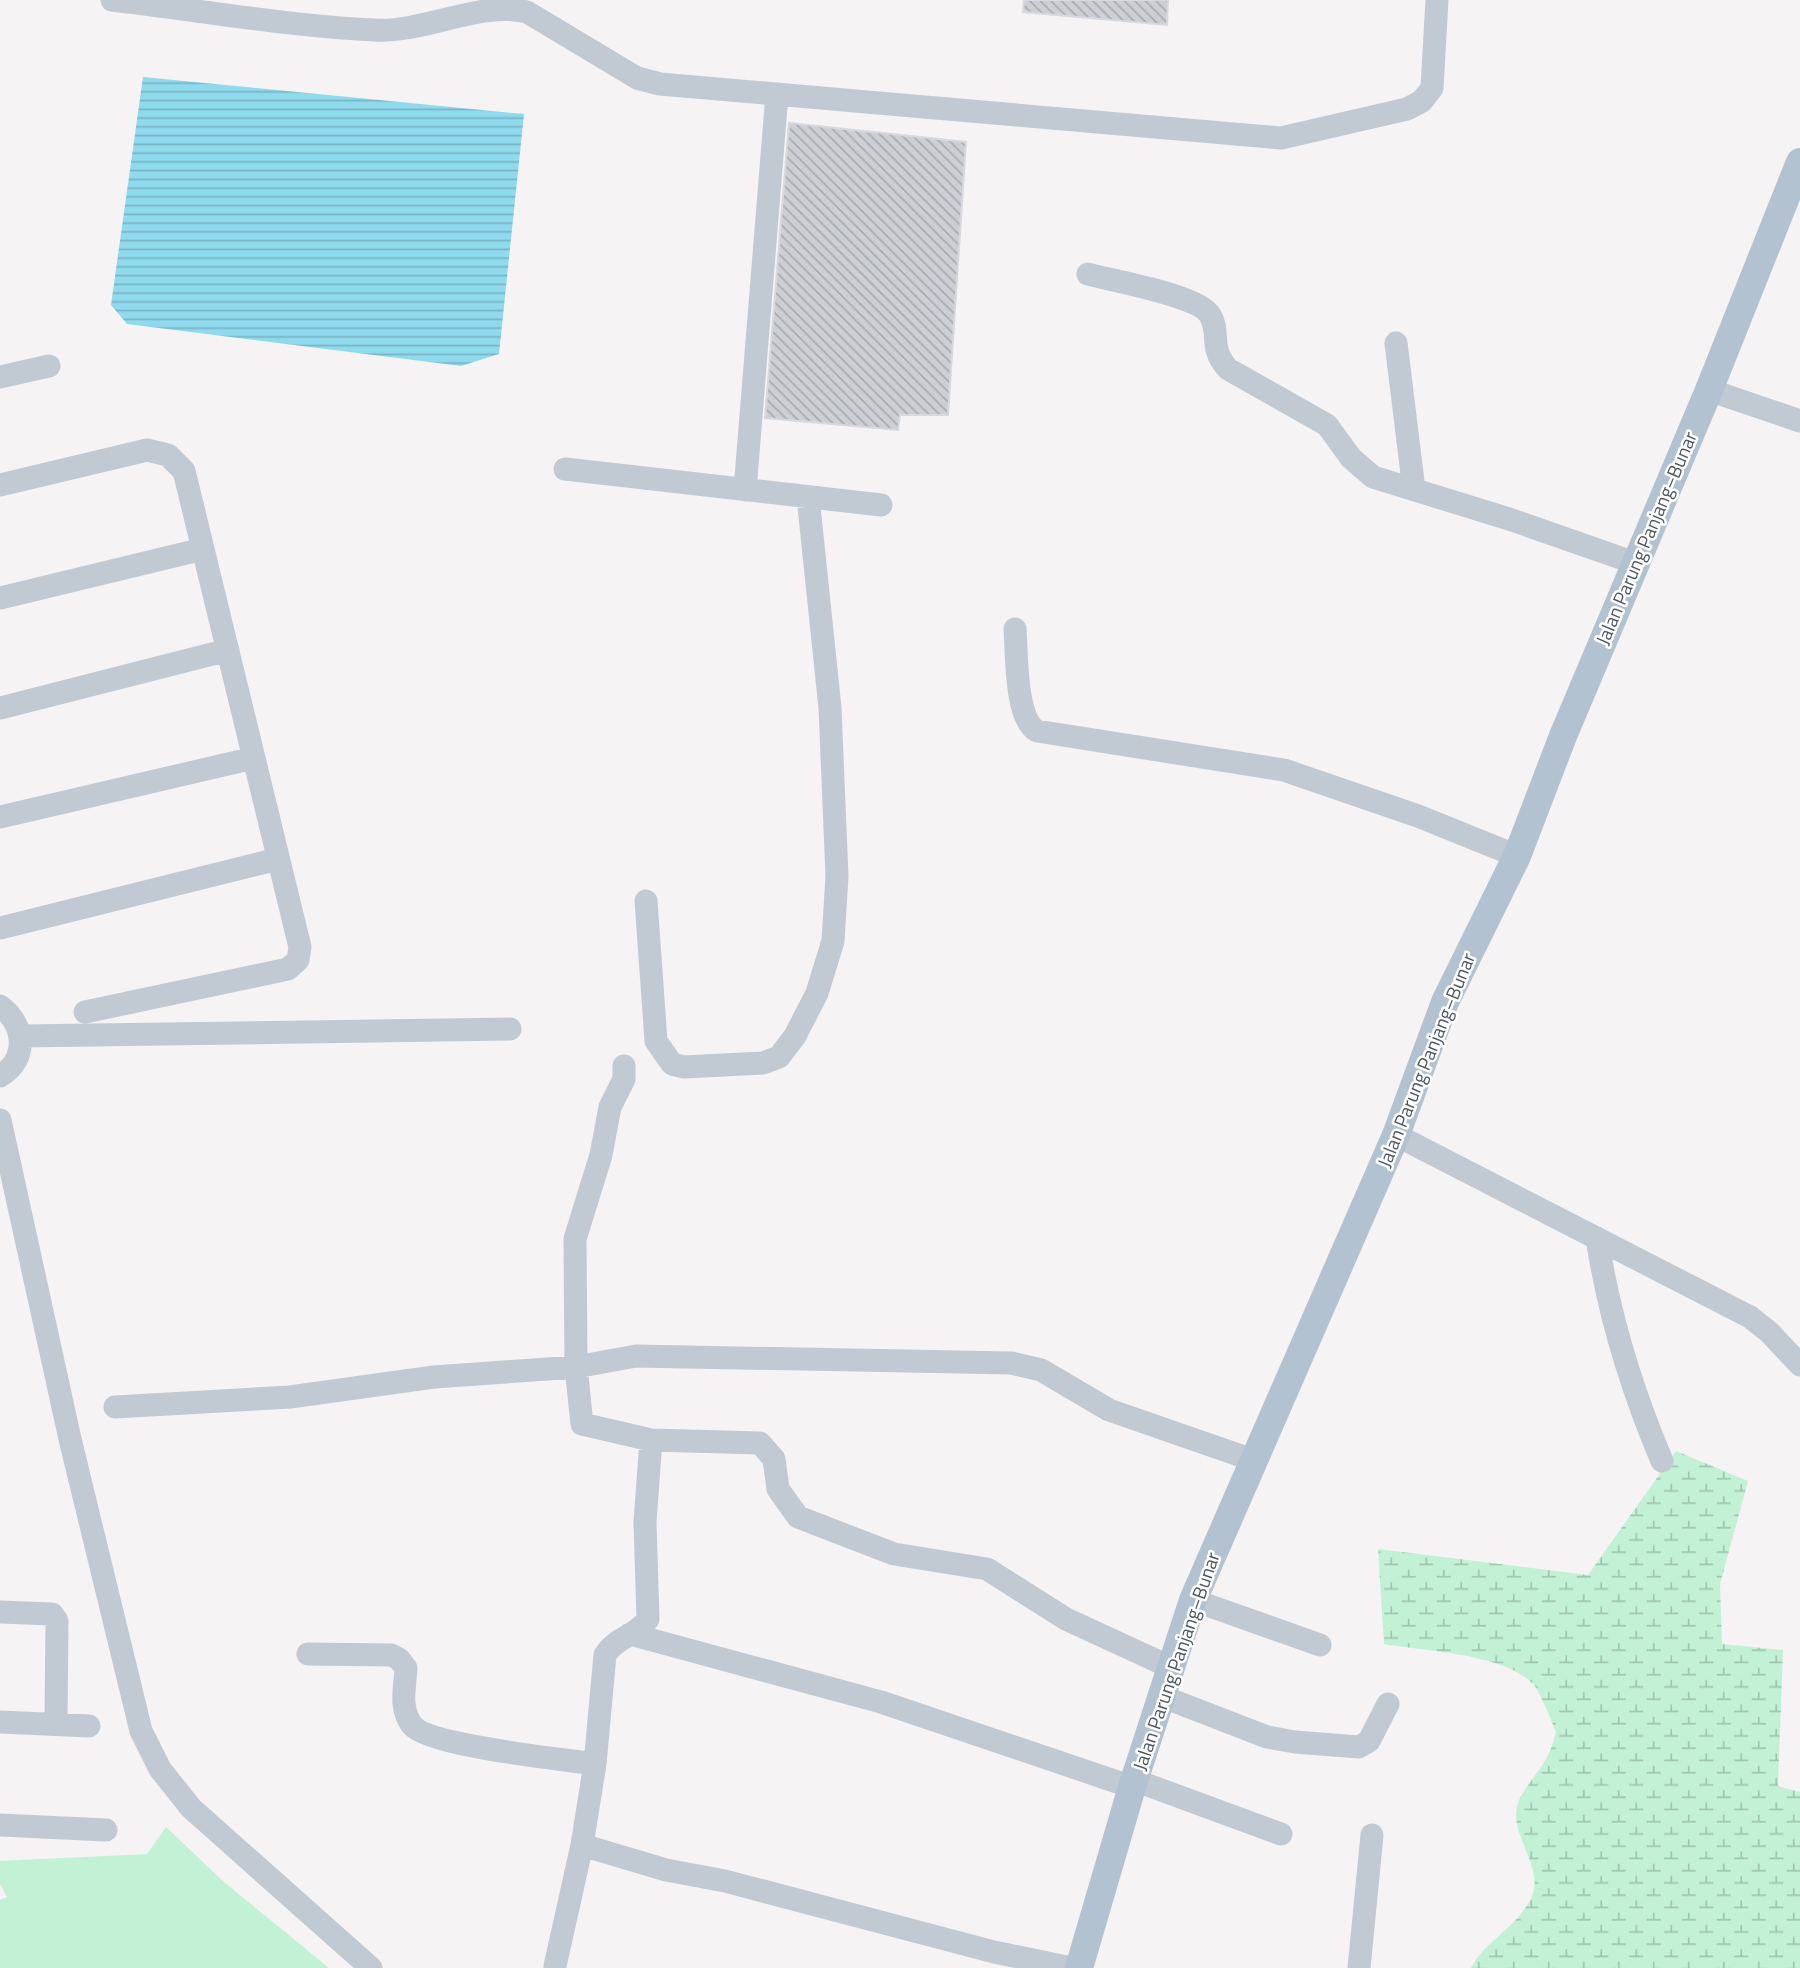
<svg xmlns="http://www.w3.org/2000/svg" width="1800" height="1968" viewBox="0 0 1800 1968" font-family="'Titillium Web',sans-serif">
  <defs>
    <pattern id="wetland-marsh" width="20" height="14" patternUnits="userSpaceOnUse" patternTransform="scale(1.75)"><rect width="20" height="14" fill="#c3f1d5"/><path d="M1 5h8M5 5V1M11 12h8M15 12V8" fill="none" stroke="#a0c6b0"/></pattern>
    <pattern id="water-rules" width="6" height="5" patternUnits="userSpaceOnUse" patternTransform="scale(1.75)"><rect width="6" height="5" fill="#90daee"/><path d="M0 2.5h6" fill="none" stroke="#78b4c4"/></pattern>
    <pattern id="building-back-hatch" width="6" height="6" patternUnits="userSpaceOnUse" patternTransform="scale(1.75)"><rect width="6" height="6" fill="#cdcfd5"/><path d="M-1 5l2 2M0 0l6 6M5-1l2 2" fill="none" stroke="#a8abb0"/></pattern>
  </defs>
  <rect width="100%" height="100%" fill="#f5f3f3"/>
  <path fill="#c3f1d5" d="M166 1827 224 1882 329 1968H0V1900L7 1897 0 1884V1861L147 1854Z"/>
  <path fill="url(#wetland-marsh)" d="M1676 1451 1748 1481 1720 1584 1722 1644 1783 1650 1778 1786 1800 1792V1968H1471C1485 1940 1523 1924 1533 1893 1542 1864 1508 1833 1518 1803 1524 1787 1539 1773 1547 1757 1551 1750 1554 1740 1556 1732 1550 1718 1544 1701 1536 1688 1513 1654 1423 1651 1384 1644L1378 1549 1588 1575Z"/>
  <path fill="url(#water-rules)" d="M143 77 524 114 499 354 461 366 127 324 111 305Z"/>
  <path fill="url(#building-back-hatch)" stroke="#d7d9de" stroke-width="2" d="M1024 0H1168L1167 25 1023 12Z
    M789 123 966 142 948 415H900L898 430 765 418Z"/>
  <g fill="none" stroke-linecap="round" stroke-linejoin="round">
    <path stroke="#c1cad2" stroke-width="23" d="M112 0C199 10 287 26 374 30 425 33 482 0 527 12L637 78 660 84 1281 138 1407 109 1422 101 1432 88 1437 0
      M1088 274C1113 281 1198 295 1210 315 1221 333 1208 347 1228 369L1327 425 1351 458 1373 477 1509 519 1635 563
      M1396 343 1414 490
      M0 377 49 366
      M1709 390 1800 421
      M565 469 881 505
      M0 485 147 450 168 455 184 471 300 947 298 960 288 969 85 1012
      M745 490 777 94
      M0 598 203 549
      M1015 629C1017 654 1015 719 1037 731L1284 770 1418 816 1517 856
      M0 708 228 650
      M0 817 254 758
      M646 901 656 1041 672 1064 684 1067 763 1063 779 1057 795 1036 817 993 833 941 837 876 830 708 808 497
      M0 928 278 859
      M0 1006C25 1024 29 1059 0 1076
      M21 1036 510 1029
      M624 1066V1079L610 1107 601 1155 575 1239 576 1367 582 1424 651 1440 760 1443 774 1459 778 1489 798 1517 894 1554 987 1569 1066 1619 1170 1667
      M0 1120 70 1439 141 1731 160 1769 191 1808 371 1968
      M1396 1135 1750 1317 1769 1332 1800 1365
      M1597 1238C1609 1316 1631 1388 1662 1461
      M115 1407 290 1397 434 1377 576 1367 636 1356 1011 1363 1041 1370 1109 1410 1253 1460
      M1193 1600 1320 1645
      M0 1612 52 1614 57 1621 56 1724
      M630 1634 881 1702 1132 1787
      M308 1654 391 1655 399 1659 406 1668C405 1688 399 1708 412 1725 428 1746 563 1759 595 1764
      M1161 1696 1267 1737 1295 1742 1359 1747 1369 1741 1388 1704
      M0 1722 89 1726
      M1134 1780 1281 1834
      M0 1825 106 1830
      M582 1845 595 1764 605 1655C616 1637 637 1636 648 1619L645 1522 651 1440
      M555 1966 582 1845 666 1870 725 1881 994 1952 1072 1968
      M1359 1968 1372 1835"/>
    <path stroke="#b3c2d1" stroke-width="28" d="M1079 1968 1132 1787 1193 1600 1396 1135 1445 1002 1517 856 1563 736 1709 390 1800 162"/>
  </g>
  <g text-anchor="middle" stroke-width="5" stroke-linejoin="round" paint-order="stroke">
    <g font-size="19" fill="#4a5661" stroke="#fff">
      <text transform="translate(1646 538) rotate(-67)" y="7">Jalan Parung Panjang–Bunar</text>
      <text transform="translate(1426 1060) rotate(-68)" y="7">Jalan Parung Panjang–Bunar</text>
      <text transform="translate(1176 1661) rotate(-71)" y="7">Jalan Parung Panjang–Bunar</text>
    </g>
  </g>
</svg>
